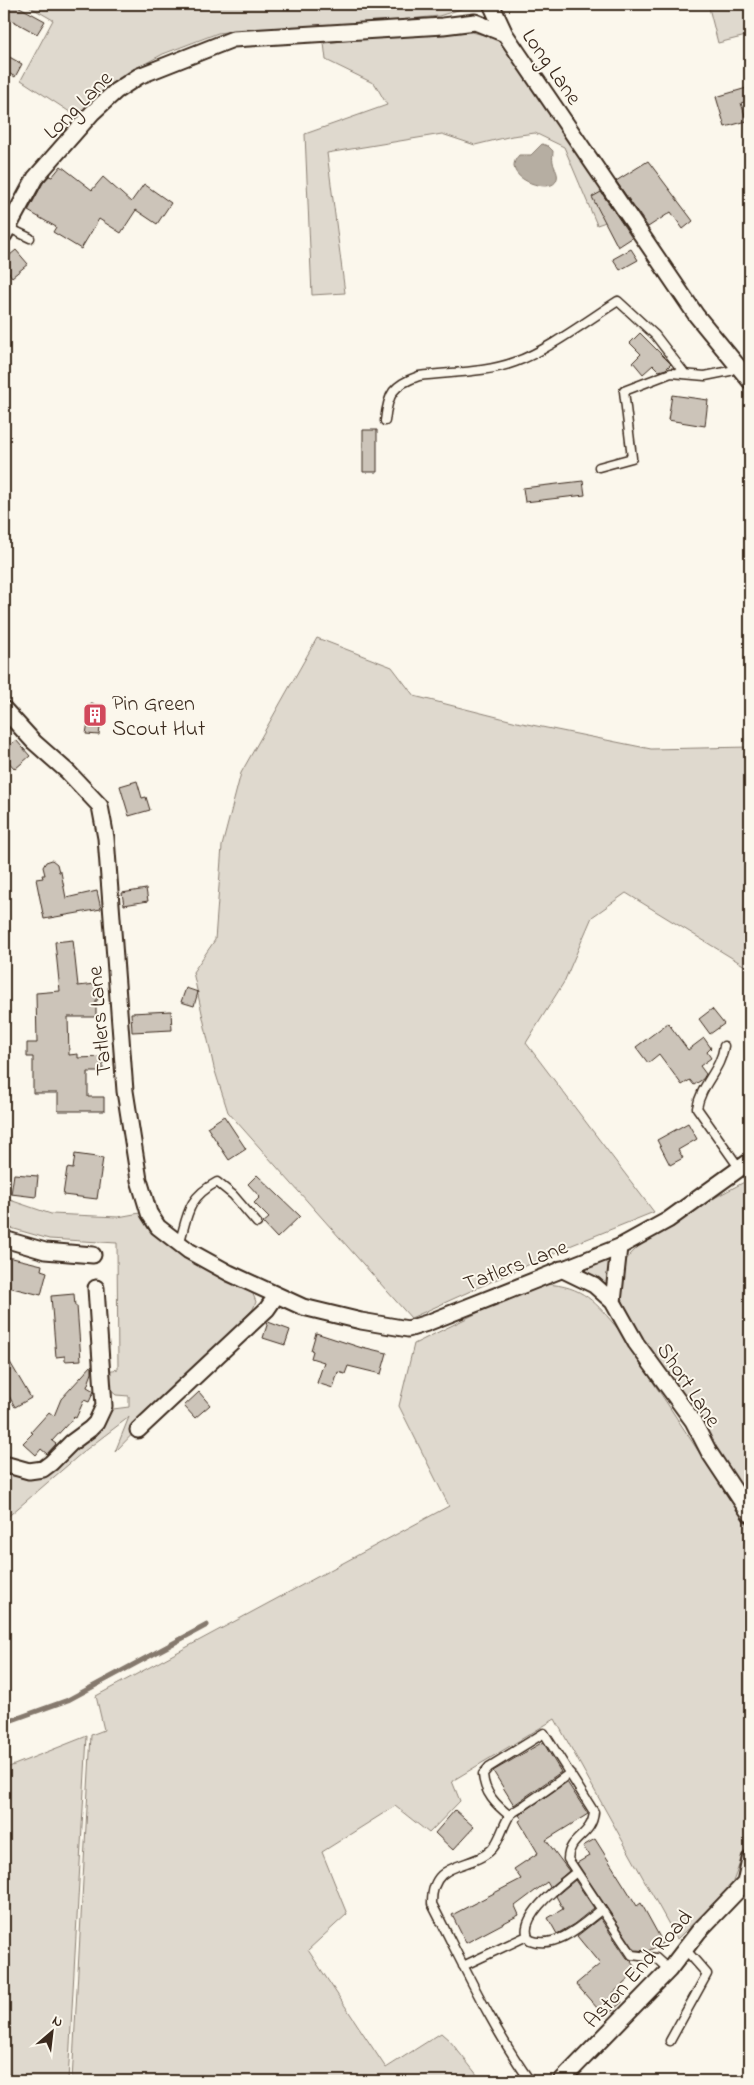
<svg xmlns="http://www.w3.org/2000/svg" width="754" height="2085" viewBox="0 0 754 2085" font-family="'Indie Flower',sans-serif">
  <rect width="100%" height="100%" fill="#fbf7ec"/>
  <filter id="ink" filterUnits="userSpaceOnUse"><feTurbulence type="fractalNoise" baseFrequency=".02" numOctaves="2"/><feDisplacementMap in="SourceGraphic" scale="10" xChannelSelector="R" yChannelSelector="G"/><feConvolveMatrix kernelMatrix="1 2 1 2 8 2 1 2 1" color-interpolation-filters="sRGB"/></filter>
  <g filter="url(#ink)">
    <path fill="#dfd9ce" stroke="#8d8276" d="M25 4H469L461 9 439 16 321 28 250 29 218 33 163 54 126 74 103 93 79 118 21 80 53 20Z
      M708 4H750V35L718 43Z
      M472 32 507 41 620 217 597 225 564 147 535 133 512 136 475 145 442 134 327 153 345 293 312 295 305 134 387 105 375 84 326 60 324 43 393 36Z
      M317 638 392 667 414 696 517 722 651 749 750 747V969L626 893 592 917 564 982 526 1043 654 1212 572 1245 411 1318 228 1112 214 1068 193 972 215 940 222 846 241 773Z
      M750 1179V1502L628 1319C624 1303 615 1283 622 1267 635 1236 719 1196 750 1179Z
      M4 1198 51 1214 118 1217 140 1213 150 1230 172 1247 253 1294 256 1302 253 1309 115 1452 129 1417 83 1452 4 1520V1474L30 1478 99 1429 113 1409 129 1407V1396L116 1395 109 1389 107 1371 118 1369 117 1243 49 1239 4 1226Z
      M611 1255 609 1288 573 1268Z
      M545 1284C584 1286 595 1302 619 1330L750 1530V1830L747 1844 731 1887 677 1939 555 1719 452 1781 460 1801 429 1833 395 1806 322 1852 347 1914 308 1950 386 2068 441 2033 450 2041 482 2081H72L91 1735 104 1730 96 1696 449 1506 399 1406 414 1344 522 1291Z
      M87 1736 68 2081H4V1769Z"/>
    <path fill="#b6aea2" stroke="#85796d" d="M542 144 548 146 553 151C553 154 552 159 553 162 554 169 560 174 556 181 550 195 498 177 519 155H531Z"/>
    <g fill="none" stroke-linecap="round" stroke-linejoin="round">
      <path stroke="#85796d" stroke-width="5" d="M4 1723 68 1700 207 1625"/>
    </g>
    <path fill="#ccc4b9" stroke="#3b2a1e" d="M4 4H14L45 21 37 34 4 16Z
      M4 54 22 64 15 77 4 70Z
      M750 87V100L741 103 747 121 725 127 716 97Z
      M648 161 693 221 683 229 671 212 648 227 616 181Z
      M61 166 92 190 103 177 131 202 144 184 171 203 157 224 136 210 121 233 99 219 81 249 53 232 56 227 28 211 43 183 49 176 52 177Z
      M601 192 632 238 618 247 592 197Z
      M631 249 638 260 620 270 613 259Z
      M16 250 28 264 12 277 4 267V260Z
      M640 333 671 364 666 369 659 371 653 365 643 374 633 362 641 354 630 343Z
      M672 395 708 400 705 426 668 420Z
      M363 430H377V472H363Z
      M583 481 585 495 525 502 523 488Z
      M91 704 103 706 99 735 86 734Z
      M16 740 30 756 15 769 4 757V751Z
      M137 781 142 798 146 797 150 810 129 816 120 786Z
      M52 860 57 864 59 872H61L66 898 97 891 101 909 44 919 36 879 43 878 42 875H45L43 867 46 862Z
      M146 889 148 901 124 905 122 893Z
      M73 940 78 986 96 984 98 1000H96V1017H68L69 1055 78 1054V1058L103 1057V1072H88V1097H104V1111H58V1093H33V1057H27V1043H37L36 993 60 991 55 942Z
      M186 988 198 992 194 1006 181 1002Z
      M712 1009 724 1024 710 1034 699 1019Z
      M171 1011 172 1030 132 1032 131 1013Z
      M668 1023 688 1050 704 1038 711 1048 707 1052 711 1058 700 1066 706 1074 703 1079 694 1085 690 1080 682 1085 659 1054 648 1063 636 1047Z
      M224 1116 246 1149 229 1160 207 1127Z
      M688 1123 697 1139 678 1150 683 1158 670 1165 657 1140Z
      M75 1154 103 1158 97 1199 63 1195 67 1168 73 1169Z
      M14 1174 38 1176 36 1197 11 1194Z
      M257 1175 300 1216 277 1238 263 1223 269 1218 254 1203 260 1197 248 1184Z
      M4 1256 42 1265 41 1270 47 1272 41 1295 8 1287V1285L4 1284Z
      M74 1294 75 1306H77L81 1360 65 1361V1356L56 1357 51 1296Z
      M268 1322 290 1330 285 1345 263 1338Z
      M316 1333 362 1348V1347L387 1353 381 1374 348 1366 345 1374 338 1372 333 1388 317 1383 324 1362 311 1358 313 1351 311 1350Z
      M4 1352 31 1398 15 1407 4 1387Z
      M92 1365V1373L87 1387 94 1391 89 1402 84 1400 76 1418 74 1417 52 1441 56 1444 47 1454 41 1449 36 1455 23 1443 33 1433 31 1432 49 1412 54 1416 61 1399Z
      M199 1392 210 1405 195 1418 184 1406Z
      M543 1742 561 1772 514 1805 493 1771Z
      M567 1782 588 1814 546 1840 569 1871 550 1887 547 1882 515 1906 519 1915 466 1943 452 1915 521 1879 514 1869 538 1853 519 1821 522 1819 519 1815Z
      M455 1810 474 1827 453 1850 435 1833Z
      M595 1839 637 1906 641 1903 663 1943 648 1951 635 1950 577 1863 589 1856 583 1846Z
      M575 1880 594 1908 574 1924 557 1934 548 1918 563 1909 556 1896Z
      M600 1918 627 1958 632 1961 631 1962 638 1971 613 1993 622 2002 605 2017 576 1984 600 1964 577 1936Z"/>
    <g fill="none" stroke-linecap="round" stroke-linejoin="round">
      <g stroke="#3b2a1e" stroke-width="11">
        <path id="lane" d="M7 227 30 238
          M385 421C388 393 393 385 419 376 451 372 485 373 515 362 547 351 588 320 618 301L655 335 685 374
          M599 467 632 458 624 391 671 373 705 376 730 371 738 364
          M724 1046C721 1070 701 1084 697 1108L740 1169
          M179 1245C188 1214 187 1198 217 1182L233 1195 257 1223
          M510 1816C496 1805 484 1793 483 1774L489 1767 544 1733 594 1812C592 1837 569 1836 568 1859L632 1955 656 1958 669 1970
          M575 1873C560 1885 514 1920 530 1940 556 1950 582 1925 601 1910
          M463 1966 527 1936
          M670 2041 707 1974 685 1949
          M530 2081C491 2026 463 1964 432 1904 431 1858 471 1871 492 1849 501 1839 503 1824 510 1815 514 1811 521 1808 526 1804 541 1794 555 1784 570 1773"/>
      </g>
      <g stroke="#3b2a1e" stroke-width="19">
        <path id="street" d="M491 4 505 34
          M4 235 35 178 92 113 116 91 139 76 233 39 443 26 475 22 505 34 696 315 750 381
          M4 709 34 742 68 772 100 806 106 838 125 1091 139 1180 149 1213 158 1227 189 1251 229 1273 303 1307 361 1321 408 1329 427 1323 619 1247 668 1220 750 1161
          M4 1239 45 1251 93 1255
          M561 1269 594 1285 613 1302 636 1343 693 1421 709 1452 750 1514
          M613 1302 619 1247
          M138 1430 267 1309 276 1296
          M4 1464 29 1471 43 1469 51 1463 71 1443 90 1429 96 1423 104 1406 96 1288
          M745 1883 750 1859
          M561 2081 669 1970 699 1931 745 1883"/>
      </g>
      <use href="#lane" stroke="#fbf7ec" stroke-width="8"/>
      <use href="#street" stroke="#fbf7ec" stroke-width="15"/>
    </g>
  </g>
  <defs>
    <g id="building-square" transform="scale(1.25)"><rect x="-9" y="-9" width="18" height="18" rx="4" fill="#d1495b" stroke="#fbf7ec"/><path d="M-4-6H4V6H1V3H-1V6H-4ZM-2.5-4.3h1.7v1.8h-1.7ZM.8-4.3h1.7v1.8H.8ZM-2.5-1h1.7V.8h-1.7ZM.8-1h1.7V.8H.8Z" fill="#fff"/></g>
  </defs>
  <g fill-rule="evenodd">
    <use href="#building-square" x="95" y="715"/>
  </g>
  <g text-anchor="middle" stroke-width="4" stroke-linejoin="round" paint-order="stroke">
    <g font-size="22" fill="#3b2a1e" stroke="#fbf7ec">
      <text transform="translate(553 66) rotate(55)" y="8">Long Lane</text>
      <text transform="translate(77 104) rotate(-45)" y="8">Long Lane</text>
      <text transform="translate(98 1021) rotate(-95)" y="8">Tatlers Lane</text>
      <text transform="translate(515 1264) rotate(-21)" y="8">Tatlers Lane</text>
      <text transform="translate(690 1384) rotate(56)" y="8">Short Lane</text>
      <text transform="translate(637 1968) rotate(-48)" y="8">Aston End Road</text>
    </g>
    <g font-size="22" fill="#3b2a1e" stroke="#fbf7ec" text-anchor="start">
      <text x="112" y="710">Pin Green<tspan x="112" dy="25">Scout Hut</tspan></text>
    </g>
  </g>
  <rect width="754" height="2085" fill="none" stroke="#fbf7ec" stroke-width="20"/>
  <rect x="10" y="10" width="734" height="2065" fill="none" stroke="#3b2a1e" stroke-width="2" filter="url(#ink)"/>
  <g transform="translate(52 2032) rotate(28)" stroke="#fbf7ec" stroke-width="4" paint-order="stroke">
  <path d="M0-4L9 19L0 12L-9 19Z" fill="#3b2a1e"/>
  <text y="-8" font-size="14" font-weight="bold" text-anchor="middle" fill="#3b2a1e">N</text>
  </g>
</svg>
